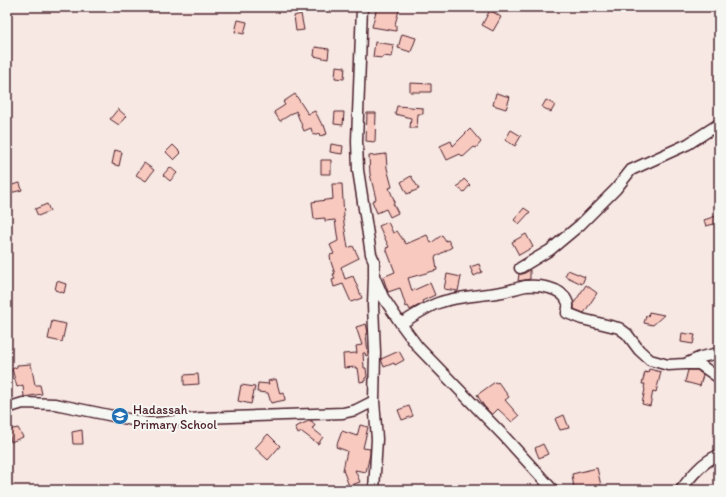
<svg xmlns="http://www.w3.org/2000/svg" width="726" height="497" viewBox="0 0 726 497" font-family="Itim,sans-serif">
  <rect width="100%" height="100%" fill="#f7e8e3"/>
  <filter id="ink" filterUnits="userSpaceOnUse"><feTurbulence type="fractalNoise" baseFrequency=".025" numOctaves="2"/><feDisplacementMap in="SourceGraphic" scale="8" xChannelSelector="R" yChannelSelector="G"/><feConvolveMatrix kernelMatrix="1 2 1 2 8 2 1 2 1" color-interpolation-filters="sRGB"/></filter>
  <g filter="url(#ink)">
    <path fill="#f8c9bf" stroke="#4a1f2b" d="M377 7H400L395 24 396 25V31L372 27Z
      M490 10 501 17 493 31 482 25Z
      M301 14 304 30 296 31 294 16Z
      M238 20 247 22 244 34 235 32Z
      M402 34 416 38 411 52 398 48Z
      M375 42 394 45 392 57 383 56 382 58 373 57Z
      M315 47 329 49 328 59 314 56Z
      M336 66 345 67 344 79 335 78Z
      M410 83 431 84V92H410Z
      M496 93 510 97 506 109 493 105Z
      M295 94 308 114 315 111 322 125H324L327 134 320 136 319 133 313 135 311 128 304 131 296 111 280 121 274 112 285 105 283 102Z
      M546 100 555 105 551 112 542 107Z
      M397 106 423 108V114H418L417 128H410L411 118 395 114Z
      M118 109 126 116 119 125 110 119Z
      M335 112H344L343 125 334 124Z
      M367 113H376L375 142 366 141Z
      M470 129 481 142 476 148 474 147 463 157 460 154 447 160 440 146 451 141 453 146Z
      M511 130 521 136 515 146 505 140Z
      M331 144 343 146 342 154 330 152Z
      M173 145 181 153 174 160 166 152Z
      M115 150 122 152 119 166 112 164Z
      M386 154 387 168 392 187 389 188 395 202 393 203 398 213 390 217 386 209 377 213 372 201 376 199 370 174 369 156Z
      M321 160H331V174H321Z
      M144 163 154 170 146 181 136 175Z
      M170 167 177 173 170 181 163 175Z
      M411 176 419 189 407 194 401 182Z
      M464 179 470 185 464 192 457 187Z
      M20 183 22 190 10 193 8 186Z
      M332 184H342L344 217H343L348 248 353 246 359 258 341 267 345 279 353 276 362 298 351 302 343 284 334 287 332 280 335 279 333 274H335L331 262 330 255 334 254 330 245 338 241 335 220 325 221V218L314 219 312 202 333 199Z
      M47 204 50 211 38 216 35 209Z
      M524 208 530 212 519 224 514 220Z
      M716 216 718 223 706 226 704 220Z
      M388 222 393 233 397 231 406 244 427 235 431 243 442 235 446 241 448 240 452 247 435 257 437 270 408 278 412 291 430 283 435 295 422 301 423 303 410 310 408 306 406 307 400 288 388 292 383 277 395 272 386 248 389 247 379 226Z
      M526 234 533 247 519 255 512 242Z
      M479 264 482 272 474 276 470 267Z
      M530 270V279L518 281 519 274H523Z
      M568 270 585 277 582 284 565 276Z
      M447 274 461 277 458 291 444 289Z
      M57 281 66 284 64 293 55 290Z
      M586 285 597 293 584 313 574 309V303Z
      M649 312 664 315 653 325 644 323 646 316 648 317Z
      M52 321 66 324 62 342 48 339Z
      M366 324 367 328 368 334H366L368 355 366 356 365 353H363L364 368H366L367 377 365 378V381L360 382 358 368 356 369V367L344 368 343 354 357 353 356 346 362 345 356 327Z
      M682 333 695 335 693 344 681 342Z
      M399 351 404 360 395 365 394 363 384 367 381 359Z
      M31 364 35 385H40L42 394 24 397 23 385 17 387 12 369 17 367V365Z
      M649 369 661 372 656 392 653 391 650 406 642 404 645 389 644 388 645 384H642L645 372 648 373Z
      M688 370H697L703 375 700 386 685 382Z
      M198 374 199 384 184 385V375Z
      M276 379 280 394 284 393 285 400 271 403 268 393 257 392 258 383 269 384 268 381Z
      M495 382 497 383 498 382 509 397 505 400 519 416 512 422 498 409 492 415 484 406 477 395Z
      M241 385 255 387 251 404 238 401Z
      M409 406 413 416 402 420 398 410Z
      M564 415 569 428 560 430 555 419Z
      M309 421H312L315 426 312 428 323 437 318 444 302 432 298 434 295 427Z
      M360 425 368 427 363 448 370 449V454L366 472 355 470 360 482 349 486 343 470 347 451 336 447 342 431 357 436Z
      M18 428 23 437 11 442 8 430Z
      M82 430 83 444H73L72 432Z
      M268 434 280 446 268 460 255 448Z
      M543 444 548 454 539 458 535 448Z
      M597 468 602 490H588L587 487 574 489 572 474Z"/>
    <g fill="none" stroke-linecap="round" stroke-linejoin="round">
      <g stroke="#4a1f2b" stroke-width="13">
        <path id="minor" d="M362 7 357 141 358 170 371 254 374 261V276L383 297 401 324 418 347 503 435 553 490
          M520 268 550 250 580 225 616 189 631 170 688 144 719 124
          M374 278 373 305 375 353 374 401 377 439 374 490
          M401 324C413 316 425 308 438 303 457 296 477 296 496 293 506 292 516 288 526 286 539 285 561 287 567 301 569 304 568 309 567 313L582 319 619 328 627 334 639 350 650 360 668 365 685 364 701 357 719 353
          M687 364H699L719 378
          M7 408 23 403 55 404 147 423H157L201 418 343 413 356 410 374 401
          M681 490C691 476 703 461 719 455"/>
      </g>
      <use href="#minor" stroke="#f6f6f2" stroke-width="10"/>
    </g>
  </g>
  <defs>
    <g id="school-disc" transform="scale(0.9)"><circle r="9.5" fill="#1f6fb2" stroke="#f6f6f2"/><path d="M0-5L7-2L0 1L-7-2ZM-4 1L0 2.5L4 1V4Q0 6-4 4Z" fill="#fff"/></g>
  </defs>
  <g fill-rule="evenodd">
    <use href="#school-disc" x="120" y="416"/>
  </g>
  <g text-anchor="middle" stroke-width="4" stroke-linejoin="round" paint-order="stroke">
    <g font-size="13" fill="#4a1f2b" stroke="#f6f6f2" text-anchor="start">
      <text x="133" y="414">Hadassah<tspan x="133" dy="15">Primary School</tspan></text>
    </g>
  </g>
  <rect width="726" height="497" fill="none" stroke="#f6f6f2" stroke-width="24"/>
  <rect x="12" y="12" width="702" height="473" fill="none" stroke="#4a1f2b" stroke-width="1.5" filter="url(#ink)"/>
</svg>
